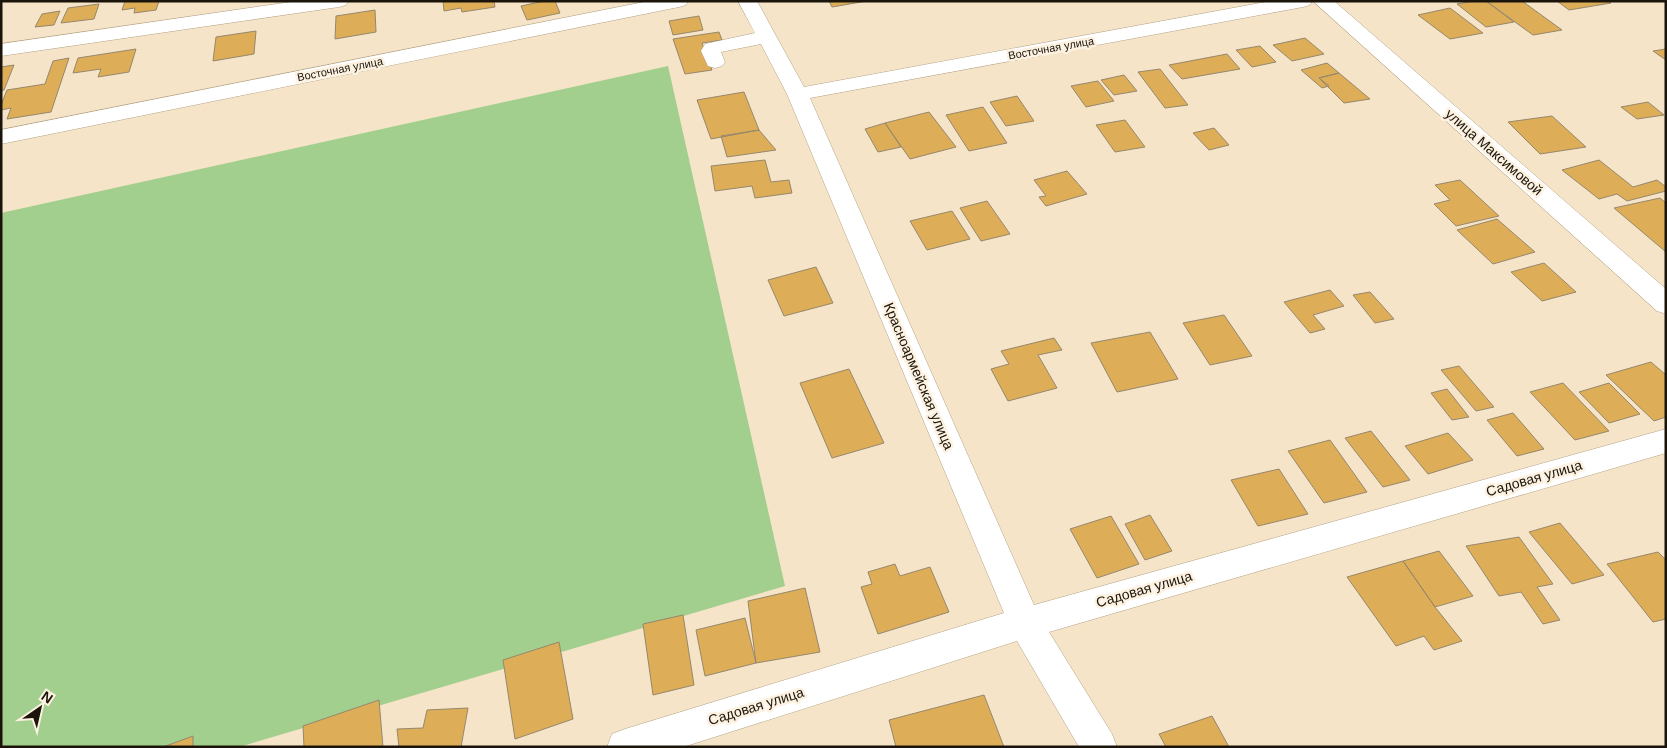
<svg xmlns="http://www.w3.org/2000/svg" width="1667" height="748" viewBox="0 0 1667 748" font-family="Arial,sans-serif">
  <rect width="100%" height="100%" fill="#f5e4c7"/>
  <path fill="#a2cf8d" d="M668 66 785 586 239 747H1V213Z"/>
  <path fill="#ddae57" stroke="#96876d" d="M125 1H159L156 10 134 13 135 8 122 10Z
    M443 1H494L495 7 462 12 461 8 444 11Z
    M544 1H555L560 13 527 20 521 6Z
    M829 1H867L832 7Z
    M1474 1H1486L1514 22 1486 27 1457 4Z
    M1486 1H1522L1562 30 1533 35Z
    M1557 1H1608L1611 3 1569 10Z
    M99 4 94 19 61 23 68 8Z
    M1450 8 1483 33 1450 39 1418 15Z
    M375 10 376 32 335 39 336 16Z
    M60 11 54 25 35 27 42 14Z
    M699 16 703 30 673 35 669 21Z
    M256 31 254 54 213 61 216 37Z
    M719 32 722 40 702 43 712 70 685 74 673 39Z
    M1305 38 1324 54 1292 61 1273 45Z
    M1260 46 1276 62 1252 67 1236 50Z
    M136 49 129 72 98 77 101 69 73 73 78 58Z
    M1666 49V60L1653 51Z
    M1227 54 1240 69 1182 79 1169 65Z
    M69 58 51 112 7 119 11 108 1 110V105L7 90 45 84 53 61Z
    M1327 63 1339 73 1319 78 1329 86 1322 88 1301 70Z
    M14 65 4 90 1 91V67Z
    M1160 69 1188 105 1165 108 1138 72Z
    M1339 73 1370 99 1344 103 1319 78Z
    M1124 75 1137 91 1114 95 1101 80Z
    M1098 81 1114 101 1086 107 1071 86Z
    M744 92 759 130 711 139 697 100Z
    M1017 96 1034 121 1006 126 990 102Z
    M1648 102 1664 115 1637 119 1621 107Z
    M983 107 1007 143 969 151 946 115Z
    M929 112 956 147 910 159 885 123Z
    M1552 116 1586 147 1540 154 1508 122Z
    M1125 120 1145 147 1115 152 1096 125Z
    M885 123 901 147 878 152 865 129Z
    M1214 128 1229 145 1209 150 1193 133Z
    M759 130 776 150 727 157 721 136Z
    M765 160 771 182 789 180 792 193 755 198 752 186 715 191 711 166Z
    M1599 160 1633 187 1657 180 1666 187V191L1627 201 1617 194 1599 199 1562 170Z
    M1067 171 1087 194 1046 206 1039 197 1046 196 1034 180Z
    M1460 180 1499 216 1456 226 1434 204 1450 200 1435 185Z
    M1660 198 1666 203V252L1614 208Z
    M987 201 1010 234 981 241 960 208Z
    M952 211 970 239 927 250 910 221Z
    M1497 219 1535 252 1493 264 1457 230Z
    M1544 263 1576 292 1542 301 1511 272Z
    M816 267 833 303 784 316 768 280Z
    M1330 290 1344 306 1313 315 1325 329 1310 333 1284 302Z
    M1370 292 1394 319 1375 323 1353 295Z
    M1224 315 1252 356 1210 365 1183 323Z
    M1150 332 1178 379 1117 392 1091 343Z
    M1054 338 1062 350 1038 355 1057 388 1008 401 991 369 1009 364 1001 351Z
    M1651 362 1666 375V417L1654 421 1606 375Z
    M1459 366 1494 407 1476 411 1441 370Z
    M849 369 884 443 832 458 800 383Z
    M1563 383 1609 431 1575 440 1530 392Z
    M1609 383 1640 414 1609 423 1579 392Z
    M1447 389 1469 417 1452 420 1431 393Z
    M1513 413 1544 449 1517 456 1487 420Z
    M1371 431 1410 480 1383 487 1345 438Z
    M1448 433 1473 460 1428 474 1405 446Z
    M1330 440 1367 492 1324 503 1288 451Z
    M1279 469 1308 514 1258 526 1231 480Z
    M1150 515 1172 551 1145 560 1125 524Z
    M1111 516 1139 564 1097 578 1070 529Z
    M1560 523 1604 575 1572 584 1529 532Z
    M1519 537 1553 584 1537 587 1560 620 1543 624 1521 592 1499 596 1466 546Z
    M1439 551 1473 596 1435 607 1403 561Z
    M1658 552 1666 560V619L1653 622 1607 564Z
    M1403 561 1435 607 1462 641 1434 650 1424 636 1396 646 1347 577Z
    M895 564 900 576 930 567 949 612 878 634 861 587 872 584 868 572Z
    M805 588 820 652 756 663 748 601Z
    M683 615 694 685 653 695 643 624Z
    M745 618 756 663 705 676 696 630Z
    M559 642 573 719 515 739 503 660Z
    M984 695 1004 747H896L889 720Z
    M379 700 383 747H304L303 726Z
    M468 708 461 747H399L397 729 423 728 427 710Z
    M1212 716 1229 747H1166L1159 734Z
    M193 736V747H163Z"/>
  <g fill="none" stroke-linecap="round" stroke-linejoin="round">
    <g stroke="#b3a387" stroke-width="1">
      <path id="minor" d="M298 1H348L346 5 339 7 1 56V44Z
        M649 1H688L686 5 679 7 1 144V130Z
        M738 1H757L804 87 1271 1H1312L1310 5 1303 7 810 98 1034 605 1666 429V453L1049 632 1112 734 1117 747H1079L1017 641 683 747H607L612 734 625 729 1004 613 787 94 761 44 721 52 725 62 722 66 715 68 708 66 701 51 705 44 755 33Z
        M1313 1H1334L1666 289V314L1657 311Z"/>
    </g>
    <use href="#minor" fill="#fff" fill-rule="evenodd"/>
  </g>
  <g text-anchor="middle" stroke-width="5" stroke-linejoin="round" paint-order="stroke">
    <g font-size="11" fill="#1a140a" stroke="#fdf2e1">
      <text transform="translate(1051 48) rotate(-10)" y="4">Восточная улица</text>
      <text transform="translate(340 69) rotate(-11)" y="4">Восточная улица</text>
    </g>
    <g font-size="14" fill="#1a140a" stroke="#fdf2e1">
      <text transform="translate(1494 152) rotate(41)" y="5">улица Максимовой</text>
      <text transform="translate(919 376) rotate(67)" y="5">Красноармейская улица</text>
      <text transform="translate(1534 478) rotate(-16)" y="5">Садовая улица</text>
      <text transform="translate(1144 589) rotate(-16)" y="5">Садовая улица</text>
      <text transform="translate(756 706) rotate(-17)" y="5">Садовая улица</text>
    </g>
  </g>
  <rect width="1667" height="748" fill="none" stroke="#1a140a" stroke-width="5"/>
  <g transform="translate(40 708) rotate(34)" stroke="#fdf2e1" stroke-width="4" paint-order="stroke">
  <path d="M0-4L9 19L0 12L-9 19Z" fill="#1a140a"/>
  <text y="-8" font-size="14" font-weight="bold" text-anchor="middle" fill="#1a140a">N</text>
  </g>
</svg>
